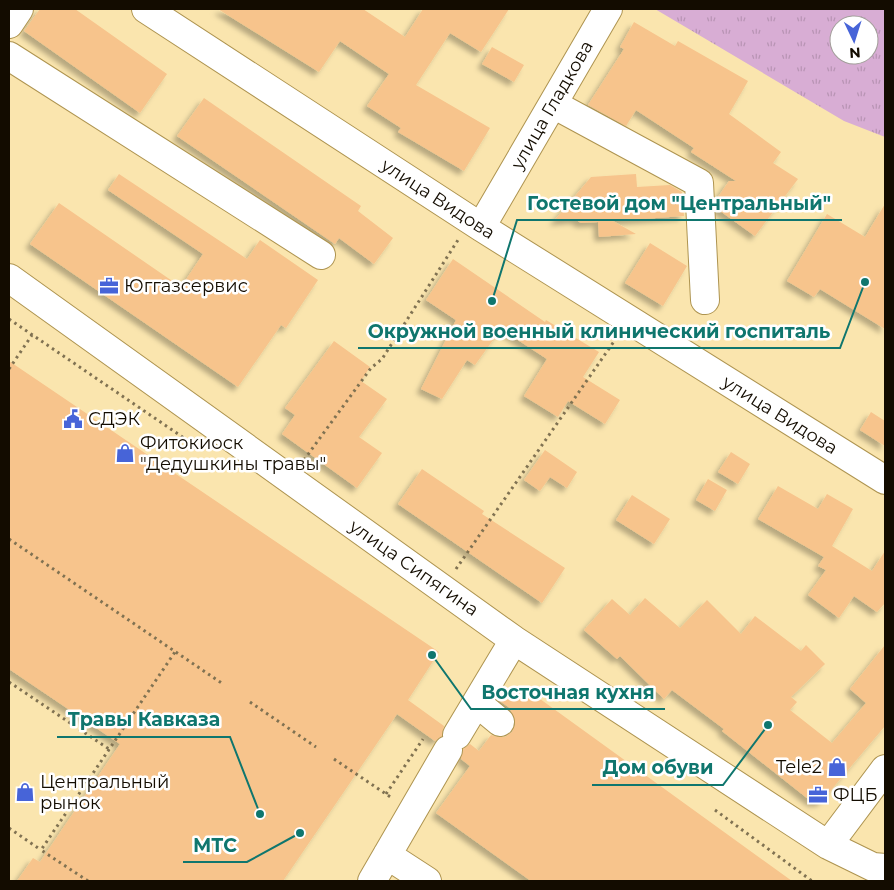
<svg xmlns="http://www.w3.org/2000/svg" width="894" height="890" viewBox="0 0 894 890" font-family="Montserrat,sans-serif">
  <defs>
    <pattern id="grass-tufts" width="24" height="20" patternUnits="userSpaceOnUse" patternTransform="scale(1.25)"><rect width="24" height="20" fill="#d8add4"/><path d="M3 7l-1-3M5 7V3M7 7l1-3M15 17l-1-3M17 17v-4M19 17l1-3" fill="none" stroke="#b894b4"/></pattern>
    <filter id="shadow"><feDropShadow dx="-4.5" dy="4.5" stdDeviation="2.5" flood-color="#0004"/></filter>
  </defs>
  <rect width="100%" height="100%" fill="#fae5ae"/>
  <path fill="url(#grass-tufts)" fill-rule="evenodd" d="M655 9H885V137L844 121ZM839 25H869V55H839Z"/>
  <path fill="#f7c48c" filter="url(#shadow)" d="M40 9H75L167 74 140 113 24 31Z
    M218 9H363L405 37 423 9H509L481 52 450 33 416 85 490 128 464 171 398 132 401 128 367 106 389 74 340 41 319 72Z
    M634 22 675 46 678 41 748 81 729 114 781 152 773 163 798 179 755 236 716 208V200L729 181H736L691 152 694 148 636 110 626 126 588 105 624 49 620 47Z
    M492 47 524 65 514 82 482 64Z
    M204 98 361 206 358 211 393 238 374 264 339 238 335 244 177 136Z
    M119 174 247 259 260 240 318 280 286 328 281 325 238 387 30 244 59 203 181 287 203 254 108 190Z
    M636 174 637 187 670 185 682 192 684 216 613 221 636 234 599 237 598 222 581 223 575 219 554 221 591 177Z
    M885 204V329L820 289 814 297 787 281 827 214 865 237Z
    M650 243 687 266 663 306 625 283Z
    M453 259 545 322 546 320 599 352 583 377 620 400 605 424 568 401 558 417 524 396 547 359 501 329 475 365 467 360 442 399 421 389 456 320 426 300Z
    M334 341 370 367 361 381 387 399 359 437 382 453 357 488 282 434 295 415 285 408Z
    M9 361 439 652 408 700 444 726 442 736 435 741 397 714 283 881H17L33 858 40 862 120 744 9 669Z
    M871 412 885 421V446L860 430Z
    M545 450 577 472 567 488 550 477 540 491 524 480Z
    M731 452 750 464 738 484 718 472Z
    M422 469 484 511 482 514 565 568 542 603 398 504Z
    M708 479 727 490 715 511 696 500Z
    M778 486 818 509 827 494 853 509 832 546 872 571 885 551V603L877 612 854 596 839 618 808 595 826 570 818 566 824 557 758 519Z
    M632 495 670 519 654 544 616 520Z
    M645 598 680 628 707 600 741 634 755 616 801 651 806 645 825 664 791 697 797 702 790 710 832 743 866 703 850 689 885 645V726L821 802H812L722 731 724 729 672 690 664 699 620 656 617 659 584 630 612 599 630 615Z
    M502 690 529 691 792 881H531L436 813 470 766 461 759 463 749 470 744 479 751 491 735 498 737H505L512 732 515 724 510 708 497 699Z"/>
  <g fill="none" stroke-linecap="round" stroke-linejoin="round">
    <g stroke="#ae9450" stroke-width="30">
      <path id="minor" d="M146 9 481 227 885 480
        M9 24 19 9
        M9 56 321 255
        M553 104 699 183 705 300
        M481 227 608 9
        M9 278 514 640 828 845 873 867 885 868
        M477 703 500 722
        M457 735 514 640
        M828 845 885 769
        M387 855 427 881
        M372 881 448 750"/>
    </g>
    <path stroke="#807252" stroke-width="3" stroke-dasharray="2.5 4" stroke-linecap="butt" d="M9 319 184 438
      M9 369 32 335
      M304 460 371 368 382 359 458 240
      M9 539 223 684
      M456 569 615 340
      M9 682 109 749
      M250 702 316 747
      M334 759 392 798
      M386 794 423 739
      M715 810 812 881
      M9 828 41 850
      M88 881 41 850 175 652"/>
    <use href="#minor" stroke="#fff" stroke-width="28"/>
  </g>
  <defs>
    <g id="office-bare" transform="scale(1.5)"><path d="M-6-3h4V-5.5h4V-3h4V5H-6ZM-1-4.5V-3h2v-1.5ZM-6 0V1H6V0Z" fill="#4764d8" stroke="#fff" stroke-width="2.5" paint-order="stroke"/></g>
    <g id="civic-bare" transform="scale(1.5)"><path d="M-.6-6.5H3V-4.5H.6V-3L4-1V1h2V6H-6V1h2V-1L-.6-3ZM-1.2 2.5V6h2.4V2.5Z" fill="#4764d8" stroke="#fff" stroke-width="2.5" paint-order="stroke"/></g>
    <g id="shop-bare" transform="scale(1.5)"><path d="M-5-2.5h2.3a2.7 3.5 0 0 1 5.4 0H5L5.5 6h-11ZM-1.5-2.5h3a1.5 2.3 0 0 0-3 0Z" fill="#4764d8" stroke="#fff" stroke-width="2.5" paint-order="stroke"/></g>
  </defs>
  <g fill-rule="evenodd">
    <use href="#office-bare" x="109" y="286"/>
    <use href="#civic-bare" x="73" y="419"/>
    <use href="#shop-bare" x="125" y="453"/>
    <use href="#shop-bare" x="837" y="767"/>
    <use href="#shop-bare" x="25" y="792"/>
    <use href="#office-bare" x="818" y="795"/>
  </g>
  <g text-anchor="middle" stroke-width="5" stroke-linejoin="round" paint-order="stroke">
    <g font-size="18" fill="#130c00" stroke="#fff">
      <text transform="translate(552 105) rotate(-60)" y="6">улица Гладкова</text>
      <text transform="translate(438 199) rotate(33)" y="6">улица Видова</text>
      <text transform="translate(780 415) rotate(32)" y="6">улица Видова</text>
      <text transform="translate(414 568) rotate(35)" y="6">улица Сипягина</text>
    </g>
    <g font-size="18" fill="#130c00" stroke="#fff" text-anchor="start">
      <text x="124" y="292">Юггазсервис</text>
      <text x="88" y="425">СДЭК</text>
      <text x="140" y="449">Фитокиоск<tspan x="140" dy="21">"Дедушкины травы"</tspan></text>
      <text x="822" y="773" text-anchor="end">Tele2</text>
      <text x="40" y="788">Центральный<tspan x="40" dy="21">рынок</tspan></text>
      <text x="833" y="801">ФЦБ</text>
    </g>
  </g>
  <path fill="none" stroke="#0f766e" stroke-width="2" d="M492 301L517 220H842M865 282L840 348H358M432 655L471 709H665M260 814L230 737H57M768 725L723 785H592M300 833L247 862H183"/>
  <g fill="#0f766e" stroke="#fff" stroke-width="2">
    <circle cx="492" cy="301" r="5"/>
    <circle cx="865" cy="282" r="5"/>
    <circle cx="432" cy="655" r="5"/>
    <circle cx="260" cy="814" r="5"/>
    <circle cx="768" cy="725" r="5"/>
    <circle cx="300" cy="833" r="5"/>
  </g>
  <g font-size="19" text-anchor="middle" font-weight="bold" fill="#0f766e" stroke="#fff" stroke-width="5" stroke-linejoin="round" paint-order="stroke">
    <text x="679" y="210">Гостевой дом "Центральный"</text>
    <text x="599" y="338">Окружной военный клинический госпиталь</text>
    <text x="568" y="699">Восточная кухня</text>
    <text x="144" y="726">Травы Кавказа</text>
    <text x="658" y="774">Дом обуви</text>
    <text x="215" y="852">МТС</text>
  </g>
  <rect width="894" height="890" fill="none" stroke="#130c00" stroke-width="20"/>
  <g transform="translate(854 40) rotate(176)"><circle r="24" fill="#ffffff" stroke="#a19e99"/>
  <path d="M0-4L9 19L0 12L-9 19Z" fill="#4764d8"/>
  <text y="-8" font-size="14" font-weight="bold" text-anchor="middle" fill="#130c00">N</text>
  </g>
</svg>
